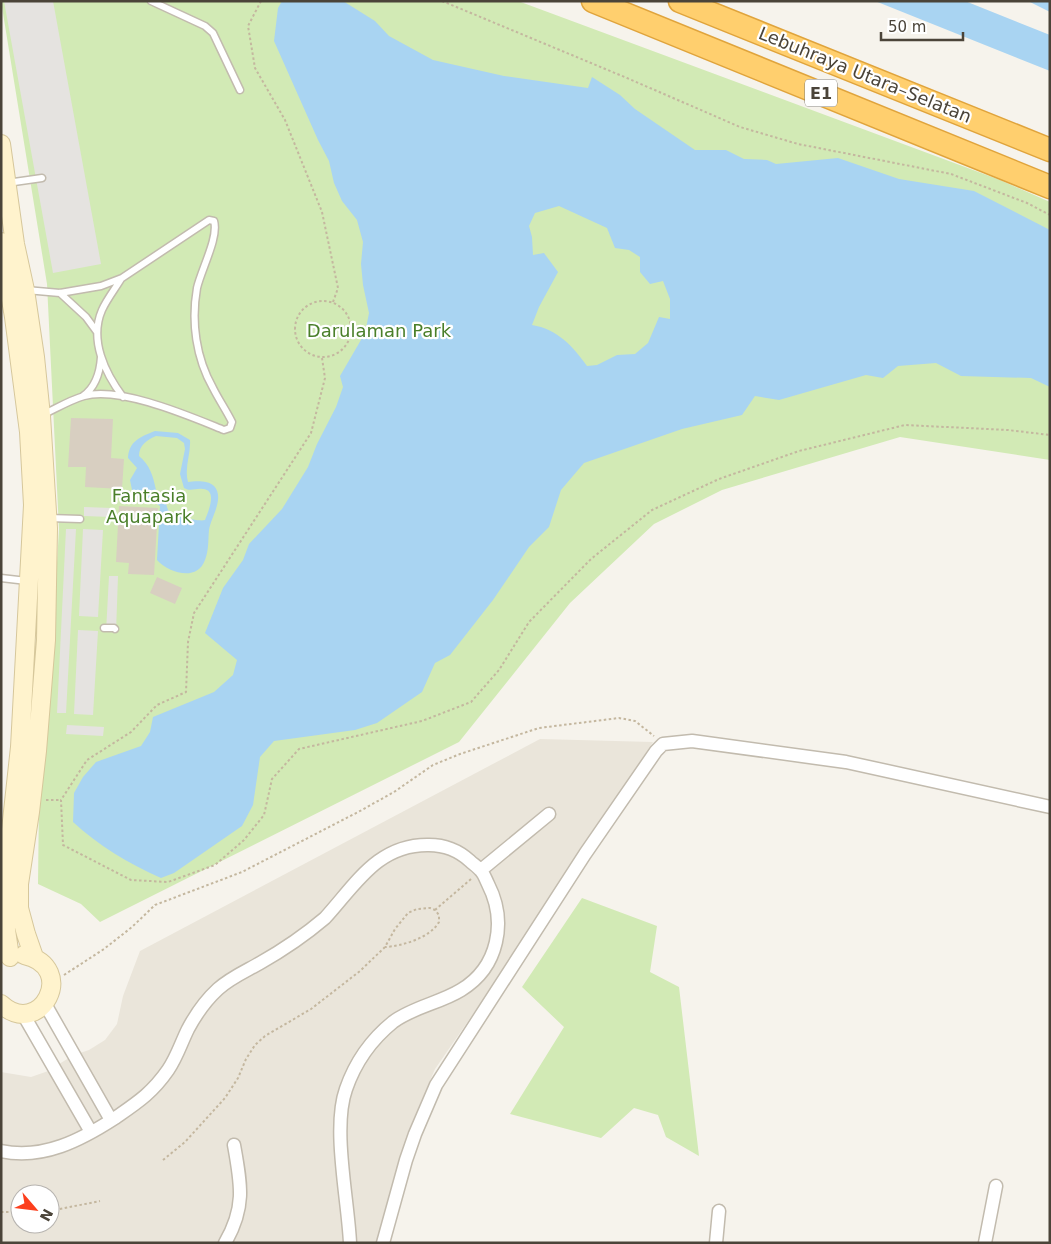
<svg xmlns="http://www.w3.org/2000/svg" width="1051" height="1244" viewBox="0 0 1051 1244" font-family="'DejaVu Sans',sans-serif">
  <rect width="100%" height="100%" fill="#f6f3ec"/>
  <path fill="#eae5da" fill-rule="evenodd" d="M540 739 653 742 540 917 435 1069 408 1132 377 1243H1V1072L31 1077 57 1068 54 1067 74 1055 89 1050 105 1040 117 1024 123 996 140 951ZM20 1194H50V1224H20Z"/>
  <path fill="#d2eab5" d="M1 1H518L1000 180 1050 202V460L900 437 722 490 654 524 570 603 459 742 100 922 81 904 38 884 39 800 47 734 59 529 47 284Z
    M582 898 657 926 650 972 679 987 699 1156 666 1137 658 1115 634 1108 601 1138 510 1114 564 1027 522 987Z"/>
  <path fill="#e5e3e0" d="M4 1H53L101 264 53 273Z
    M84 507 112 508 111 517 84 516Z
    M66 529H76L66 713H57Z
    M83 529 103 530 98 617 79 616Z
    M109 576H118L116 632H106Z
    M78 630 98 631 93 715 74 714Z
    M67 725 104 727 103 736 66 734Z"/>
  <path fill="#a9d4f2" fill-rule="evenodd" d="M282 1H343L375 21 389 36 433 60 504 76 588 88 592 77 620 95 635 109 695 150H726L744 159 767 160 776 164 838 158 899 179 974 191 1050 230V387L1031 378 961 376 936 363 898 366 883 378 866 375 779 400 755 396 742 415 682 429 584 463 561 490 549 527 529 547 493 600 450 655 435 663 422 692 377 723 355 730 274 741 260 757 253 805 242 826 174 873 161 878C129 864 98 845 73 822L74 793 83 777 96 762 141 746 150 732 153 717 214 692 233 675 237 660 205 633 223 588 243 560 249 544 282 509 308 467 317 444 336 407 343 387 340 376 365 333 369 313 363 285 361 264 363 242 357 220 342 201 334 183 329 161 318 140 274 41 278 8ZM559 206 607 228 615 248 629 250 640 257V272L650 284 663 281 670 299V319L659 317 648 343 635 354 617 355 597 365 587 366C573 346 557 329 532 325L539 307 558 272 544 253 533 255 532 237 529 226 535 213Z
    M875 1H965L1050 35V71Z
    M1028 1H1050V12Z
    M155 431 178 433 190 440C191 454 184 468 188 482 195 481 208 480 214 486 225 498 211 517 209 530 208 540 209 550 205 560 197 582 169 573 157 560L160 506 146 497H140L132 490 130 480 137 468 128 458C129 441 140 437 155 431ZM156 436 177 438 184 443 185 449 180 474 184 488C191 492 195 488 203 489 218 490 208 512 205 520 199 522 175 516 170 512 166 509 166 502 166 497L156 490C153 476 150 465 139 456 139 445 147 440 156 436Z"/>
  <path fill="#d8cfc1" d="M71 418 113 419 111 458 124 459 122 489 85 487 86 467H68Z
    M119 506 158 508 154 575 128 574 129 563 116 562Z
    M157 577 182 588 175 604 150 593Z"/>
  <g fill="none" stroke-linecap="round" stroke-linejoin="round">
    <g stroke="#c2bbae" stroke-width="9">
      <path id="lane" d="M151 1 205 26 213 33 240 90
        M7 183 42 178
        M121 279C115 289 107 299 102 310 89 340 105 373 123 397
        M26 290 60 293 101 286 122 278 209 220 214 221C219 237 201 270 197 288 191 322 196 358 213 388 219 400 226 410 232 422L230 428 224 430C189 416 120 386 84 396 70 400 55 409 42 415
        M60 293 86 317 97 332
        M83 396C96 387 100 372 101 357
        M49 518 80 519
        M1 578 27 581
        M104 628H114L115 629"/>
    </g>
    <g stroke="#c2bbae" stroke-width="15">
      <path id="street" d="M481 870 549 814
        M45 1004 111 1120
        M23 1014 91 1132
        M1 1151C43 1160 81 1140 115 1118 138 1102 152 1093 168 1070 177 1057 181 1043 188 1029 196 1014 206 1000 218 989 230 978 246 971 260 963 283 950 305 935 325 918 356 884 378 844 429 845 444 845 458 850 470 861 473 864 478 867 481 871 484 874 486 880 488 884 507 921 499 967 461 990 440 1003 413 1007 393 1022 372 1039 355 1063 346 1089 332 1128 348 1199 350 1243
        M225 1243C246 1207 241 1184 234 1145
        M383 1243 406 1160 415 1134 436 1085 585 854 656 751 663 744 692 741 846 762 1050 807
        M716 1243 719 1211
        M985 1243 996 1186"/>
    </g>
    <g stroke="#d6c79b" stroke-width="20">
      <path id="secondary" d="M1 144 15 244 25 290 35 357 41 416 48 528 46 640 37 751 30 812 19 884V908L26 934 34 957
        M1 242 14 317 29 432 33 505 20 747 5 885 6 930 10 957
        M1 1004C40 1040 79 967 24 955"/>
    </g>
    <g stroke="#e0a43c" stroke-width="25">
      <path id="highway" d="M593 1 1050 187
        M680 1 1050 150"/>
    </g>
    <path stroke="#c4b79f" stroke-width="2" stroke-dasharray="2.5 2.5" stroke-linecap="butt" d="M261 1 248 26 255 68 285 120 322 212 338 288 333 302
      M442 1 627 78 740 127 798 144 951 174 1027 203 1050 215
      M295 329a28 28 0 1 1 56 0a28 28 0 1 1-56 0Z
      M322 358 325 378 311 433 194 613 188 642 186 692 157 705 131 732 87 760 61 800 63 845 131 880 168 882 215 865 244 840 264 815 272 779 299 749 422 721 471 702 499 670 529 622 591 559 652 510 719 479 799 451 905 425 1008 430 1050 435
      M46 800H61
      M435 910 471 879
      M64 975 104 949 132 927 155 905 242 872 360 811 394 792 433 765 460 754 539 728 619 718 635 721 654 736
      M163 1160 185 1142 225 1098 238 1078 246 1059 255 1045 265 1036 311 1009 360 971 385 947 395 929 408 913 417 909 430 908 435 910 439 915V922C430 938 402 946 385 947
      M50 1211 100 1201
      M1 1212H20"/>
    <use href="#lane" stroke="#fff" stroke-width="6"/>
    <use href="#street" stroke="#fff" stroke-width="12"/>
    <use href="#secondary" stroke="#fff3cd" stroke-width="18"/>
    <use href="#highway" stroke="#ffcf6e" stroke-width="22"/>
  </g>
  <g text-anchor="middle" stroke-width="4.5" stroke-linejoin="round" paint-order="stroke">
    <rect fill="#fff" stroke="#817c74" stroke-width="1" x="805" y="79.5" width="32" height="27" rx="4"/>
    <g font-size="16" font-weight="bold" fill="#4b4439">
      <text x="821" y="99">E1</text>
    </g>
    <g font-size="18" fill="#4b4439" stroke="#fff">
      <text transform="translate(865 75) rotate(22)" y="6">Lebuhraya Utara–Selatan</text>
    </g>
    <g font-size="18" fill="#4a7f2a" stroke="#fff">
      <text x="379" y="337">Darulaman Park</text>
      <text x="149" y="502">Fantasia<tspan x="149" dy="21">Aquapark</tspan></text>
    </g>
  </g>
  <rect width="1051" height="1244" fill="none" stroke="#4b4439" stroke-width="5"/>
  <g transform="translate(35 1209) rotate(118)"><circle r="24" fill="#ffffff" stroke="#b7b4b0"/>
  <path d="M0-4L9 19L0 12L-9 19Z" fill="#fc3f1d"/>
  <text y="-8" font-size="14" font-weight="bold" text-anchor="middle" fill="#4b4439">N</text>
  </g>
  <path d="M881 32v8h82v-8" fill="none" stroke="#4b4439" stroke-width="2.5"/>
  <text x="888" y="32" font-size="15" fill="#4b4439" stroke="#ffffff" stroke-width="4" paint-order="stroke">50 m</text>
</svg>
